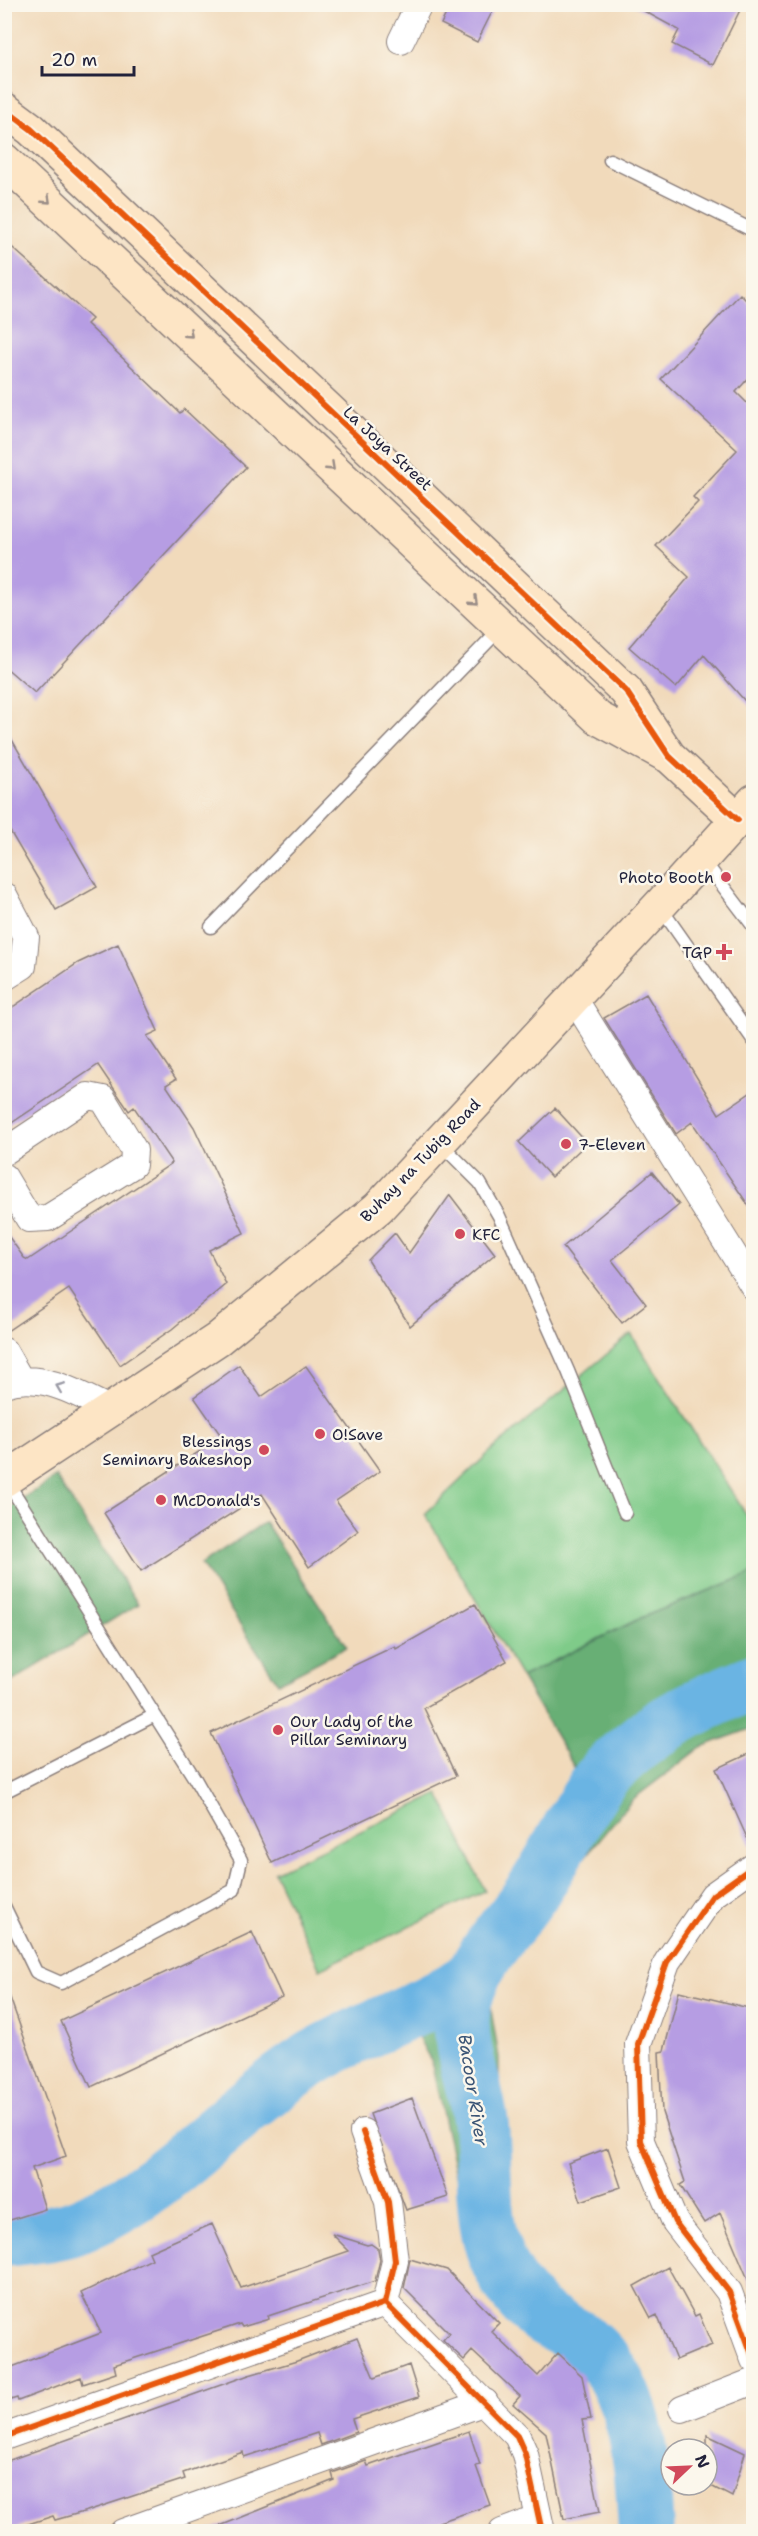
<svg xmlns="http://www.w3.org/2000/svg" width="758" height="2536" viewBox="0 0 758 2536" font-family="'Shantell Sans',sans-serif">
  <rect width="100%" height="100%" fill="#fbf7ec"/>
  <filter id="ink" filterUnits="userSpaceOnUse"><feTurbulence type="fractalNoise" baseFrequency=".0167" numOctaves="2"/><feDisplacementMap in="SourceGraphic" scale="12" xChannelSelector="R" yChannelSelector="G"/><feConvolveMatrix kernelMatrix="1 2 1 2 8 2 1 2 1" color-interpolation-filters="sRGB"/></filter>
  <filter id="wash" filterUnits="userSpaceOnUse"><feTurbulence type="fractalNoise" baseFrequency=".008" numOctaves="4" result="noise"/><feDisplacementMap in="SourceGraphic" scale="24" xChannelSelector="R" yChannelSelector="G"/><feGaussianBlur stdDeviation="1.35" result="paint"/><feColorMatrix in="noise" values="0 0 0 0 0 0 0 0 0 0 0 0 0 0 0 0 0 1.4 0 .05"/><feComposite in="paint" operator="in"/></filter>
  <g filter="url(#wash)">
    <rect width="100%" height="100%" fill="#f1dabb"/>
    <path fill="#7fcb89" stroke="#507662" stroke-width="1.5" d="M631 1334 753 1525V1573L643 1617 521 1677 425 1514 493 1449Z
      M439 1794 485 1891 320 1969 274 1872Z"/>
    <path fill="#67af75" stroke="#446858" stroke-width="1.5" d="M56 1477 138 1604 5 1686V1511Z
      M265 1522 347 1647 278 1683 201 1564Z
      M753 1573V1728L701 1747 632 1800 574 1870 488 1993 499 2057 498 2167 506 2231 538 2295 578 2307 629 2365 654 2429 653 2496 665 2531H627L625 2486 607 2407 590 2377 572 2357 503 2305 481 2264 465 2215 431 2061 413 2028 340 2064 280 2106 203 2167 120 2221 46 2253 5 2255V2234L54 2223 131 2187 256 2075 386 1996 449 1966 477 1939 517 1871 583 1782 521 1677 643 1617Z"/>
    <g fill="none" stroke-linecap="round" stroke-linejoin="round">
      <path stroke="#6ab4e3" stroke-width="56" d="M4 2239C31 2236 60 2234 85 2223 173 2185 233 2107 313 2058 363 2028 419 2012 468 1981
        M646 2532C642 2465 640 2384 582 2340 571 2332 557 2327 546 2320 526 2306 513 2290 502 2270 479 2226 486 2173 481 2126 477 2088 459 2052 462 2014 467 1967 502 1935 528 1898 555 1860 573 1816 601 1778 607 1770 616 1763 623 1756 662 1721 706 1701 754 1682"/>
    </g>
    <g id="blocks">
      <path fill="#b69de3" d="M451 4H496L477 42 441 24Z
        M631 4H743L713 65 672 44 679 30Z
        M4 240 92 319 87 324 180 413 184 409 246 467 35 693 4 666Z
        M740 294 753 307V373L736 392 753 409V710L704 655 676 688 629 647 689 577 656 546 698 502 693 497 737 450 661 379Z
        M4 726 97 887 56 910 4 821Z
        M118 944 158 1031 147 1036 176 1079 166 1085 194 1127 244 1233 209 1250 226 1284 172 1329 120 1365 69 1289 4 1333V1230L24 1258 28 1260 172 1163 134 1107 129 1111 98 1065 4 1128V1013L78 963Z
        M646 994 719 1114 753 1091V1212L692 1122 676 1134 604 1018Z
        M555 1108 587 1143 551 1177 519 1142Z
        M652 1172 679 1205 612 1260 646 1304 622 1323 563 1247Z
        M450 1195 495 1254 410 1326 368 1260 395 1233 409 1253Z
        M239 1365 261 1397 306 1366 380 1471 336 1501 358 1531 309 1567 262 1494 141 1571 104 1513 222 1437 194 1397Z
        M475 1604 507 1661 424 1708 456 1776 272 1863 211 1733 395 1646 396 1649Z
        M753 1752V1851L716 1769Z
        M252 1932 282 1997 91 2087 61 2021Z
        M679 1991 753 2009V2291L720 2213 704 2223 680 2185 685 2182 662 2112 659 2052 664 2051Z
        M8 1992 66 2156 32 2168 45 2209 4 2222V1993Z
        M412 2098 448 2197 406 2210 370 2114Z
        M608 2148 621 2187 581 2201 568 2163Z
        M212 2224 241 2288 349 2251 332 2234 367 2245 371 2244 378 2249 380 2260 375 2281 268 2316 269 2319 242 2327 240 2324 114 2365 116 2373 83 2384 81 2377 18 2401 17 2398 4 2402V2370L101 2333 81 2293 152 2259 149 2252Z
        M410 2259 447 2270 499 2323 491 2331 538 2376 558 2353 582 2376 591 2419 582 2420 600 2512 564 2519 546 2433 513 2404 520 2396 472 2351 464 2360 443 2340 449 2333 404 2288Z
        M668 2267 695 2316 699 2314 712 2345 676 2360 657 2315 651 2318 634 2286Z
        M357 2338 374 2378 409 2365 419 2397 352 2419 356 2432 321 2445 317 2433 244 2457 243 2452 183 2473 185 2479 87 2511 55 2520 53 2516 4 2532V2462L249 2375 297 2361Z
        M469 2431 480 2465 476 2466 490 2505 439 2522 443 2532H205L334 2480 332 2473 366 2461 368 2466Z
        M707 2435 745 2453 732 2497 707 2484Z"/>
    </g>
  </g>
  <g filter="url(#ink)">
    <use href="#blocks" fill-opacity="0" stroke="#8a7e7b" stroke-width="1.5"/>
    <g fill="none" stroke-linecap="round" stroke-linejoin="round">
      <g stroke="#8a7e7b" stroke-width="15">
        <path id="lane" d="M610 160 754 231
          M703 860 754 927
          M660 907 754 1041
          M211 927 501 628
          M439 1142 480 1183 499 1216 568 1371 625 1513
          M4 1792 153 1716
          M4 1906 36 1972 61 1983 234 1890 241 1860 195 1779 6 1480"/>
      </g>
      <g stroke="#8a7e7b" stroke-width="28">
        <path id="street" d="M401 41 419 4
          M4 895 26 937 23 966 4 978
          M573 997 754 1287
          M4 1152 88 1096 103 1099 134 1150 133 1165 48 1218 29 1219 4 1177
          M4 1351 20 1379
          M4 1384C42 1371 78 1394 111 1410
          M754 1866 713 1895 667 1962 638 2044 641 2141 675 2222 729 2292 754 2360
          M363 2132 388 2202 395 2261 385 2303 517 2436 525 2454 542 2532
          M682 2409 754 2381
          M4 2437 385 2303
          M123 2532 485 2402
          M502 2532 539 2518"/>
      </g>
      <g stroke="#8a7e7b" stroke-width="36">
        <path id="secondary" d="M4 109 31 129 108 201 626 691 669 756 738 820
          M4 160 598 718 666 755
          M4 1480 218 1339 378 1208 659 906 754 801"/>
      </g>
      <use href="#lane" stroke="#fff" stroke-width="12"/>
      <use href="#street" stroke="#fff" stroke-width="26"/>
      <use href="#secondary" stroke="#fde5c5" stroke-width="33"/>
      <g stroke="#fbf7ec" stroke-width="10">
        <path id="cycleway" d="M4 109 31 129 108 201 626 691 669 756 738 820
          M754 1866 713 1895 667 1962 638 2044 641 2141 675 2222 729 2292 754 2360
          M363 2132 388 2202 395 2261 385 2303 517 2436 525 2454 542 2532
          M4 2437 385 2303"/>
      </g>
      <use href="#cycleway" stroke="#e8590c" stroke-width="6"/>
    </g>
    <defs><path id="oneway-chevron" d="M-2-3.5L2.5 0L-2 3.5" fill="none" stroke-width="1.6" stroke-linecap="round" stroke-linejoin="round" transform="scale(1.5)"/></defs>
    <g stroke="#9a8d87">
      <use href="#oneway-chevron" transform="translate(47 200) rotate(43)"/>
      <use href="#oneway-chevron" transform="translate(189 334) rotate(43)"/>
      <use href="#oneway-chevron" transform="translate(331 467) rotate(43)"/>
      <use href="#oneway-chevron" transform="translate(474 601) rotate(43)"/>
    </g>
    <use stroke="#9c9ca7" href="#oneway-chevron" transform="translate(60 1387) rotate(-158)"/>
  </g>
  <g fill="#d1495b" stroke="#fbf7ec" stroke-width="2">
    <circle cx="726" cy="877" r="6"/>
    <path d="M721 943h6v6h6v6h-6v6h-6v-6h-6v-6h6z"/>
    <circle cx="566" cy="1144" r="6"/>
    <circle cx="460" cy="1234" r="6"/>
    <circle cx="320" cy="1434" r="6"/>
    <circle cx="264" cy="1450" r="6"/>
    <circle cx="161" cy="1500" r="6"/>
    <circle cx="278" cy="1730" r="6"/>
  </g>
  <g text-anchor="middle" stroke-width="5" stroke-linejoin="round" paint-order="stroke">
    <g font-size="16" fill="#22223b" stroke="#fbf7ec">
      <text transform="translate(388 448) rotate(43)" y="6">La Joya Street</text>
      <text transform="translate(420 1160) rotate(-46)" y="6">Buhay na Tubig Road</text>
    </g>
    <g font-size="16" fill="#22223b" stroke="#fbf7ec" text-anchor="start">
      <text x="714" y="883" text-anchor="end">Photo Booth</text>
      <text x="712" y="958" text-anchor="end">TGP</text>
      <text x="578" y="1150">7-Eleven</text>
      <text x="472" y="1240">KFC</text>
      <text x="332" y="1440">O!Save</text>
      <text x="252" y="1447" text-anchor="end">Blessings<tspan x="252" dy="18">Seminary Bakeshop</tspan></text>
      <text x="173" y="1506">McDonald's</text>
      <text x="290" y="1727">Our Lady of the<tspan x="290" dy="18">Pillar Seminary</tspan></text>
    </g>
    <g font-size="18" font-style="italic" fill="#3b5576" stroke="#fbf7ec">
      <text transform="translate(473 2090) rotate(81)" y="6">Bacoor River</text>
    </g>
  </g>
  <rect width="758" height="2536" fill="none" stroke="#fbf7ec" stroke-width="24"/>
  <g transform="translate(689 2467) rotate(67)"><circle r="28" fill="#fbf7ec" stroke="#a4a2a5" stroke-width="1.5"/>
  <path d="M0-4.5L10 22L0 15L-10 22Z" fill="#d1495b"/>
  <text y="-9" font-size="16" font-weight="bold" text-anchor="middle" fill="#22223b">N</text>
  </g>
  <path d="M42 66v9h92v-9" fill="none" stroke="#22223b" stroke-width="3"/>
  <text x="51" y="66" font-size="18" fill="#22223b" stroke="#fbf7ec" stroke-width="4.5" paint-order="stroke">20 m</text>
</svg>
